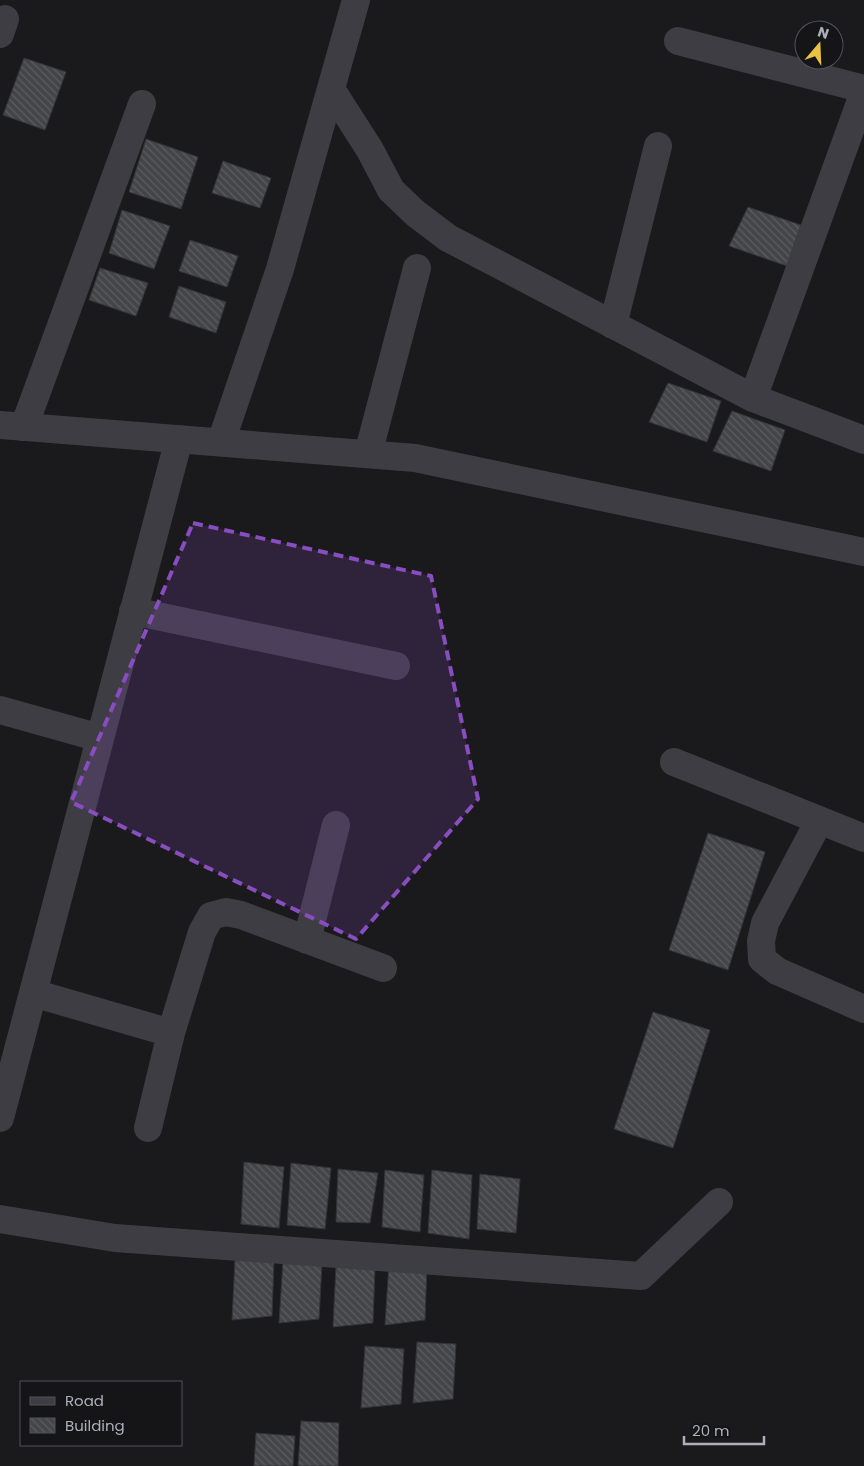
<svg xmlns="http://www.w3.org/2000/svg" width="864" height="1466" viewBox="0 0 864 1466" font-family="Poppins,sans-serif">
  <defs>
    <pattern id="building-back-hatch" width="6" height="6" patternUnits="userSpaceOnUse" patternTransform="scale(1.25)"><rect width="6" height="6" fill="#444549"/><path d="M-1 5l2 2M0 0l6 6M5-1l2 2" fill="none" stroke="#5c5d61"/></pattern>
  </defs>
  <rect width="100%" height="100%" fill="#1a1a1c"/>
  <path fill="url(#building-back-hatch)" stroke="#343438" d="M24 58 66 72 45 130 3 115Z
    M146 139 198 157 181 209 129 192Z
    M223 161 271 178 260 208 212 193Z
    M748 207 801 225 787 266 729 246Z
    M122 210 170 226 154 269 109 253Z
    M190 240 238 256 227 287 179 271Z
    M100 268 148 283 136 316 89 300Z
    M179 286 226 302 216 333 169 317Z
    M668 383 721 401 707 442 649 422Z
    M732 411 785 430 771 471 713 451Z
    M708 833 765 852 728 970 669 950Z
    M653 1012 710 1030 673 1148 614 1129Z
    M244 1162 284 1167 279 1228 241 1224Z
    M291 1163 331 1168 325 1229 287 1225Z
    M338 1169 378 1173 370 1223 336 1222Z
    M385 1170 424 1175 420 1232 382 1227Z
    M432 1170 472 1175 469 1239 428 1233Z
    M480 1174 520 1179 516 1233 477 1229Z
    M235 1259 274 1261 272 1316 232 1320Z
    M283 1261 322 1264 319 1319 279 1323Z
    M389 1263 427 1265 425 1320 385 1325Z
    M336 1265 375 1268 373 1323 333 1327Z
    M417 1342 456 1344 453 1399 413 1403Z
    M365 1346 404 1349 401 1404 361 1408Z
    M301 1421 339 1423 338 1466H298Z
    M256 1433 295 1436 293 1466H254Z"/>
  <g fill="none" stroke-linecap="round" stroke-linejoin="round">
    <path stroke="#3d3d43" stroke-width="28" d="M0 34 5 19
      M678 41 864 89
      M331 89 370 150 391 190 415 213 448 238 753 398 864 440
      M613 325 658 146
      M753 398 864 92
      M24 427 142 104
      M221 442 280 269 356 0
      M368 454 417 268
      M133 611 396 666
      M0 710 100 738
      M674 762 864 838
      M819 821 765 923 761 941 762 959 777 971 864 1009
      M307 940 336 825
      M33 993 171 1033
      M0 1118 179 439
      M148 1128 171 1033 202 932 211 916 226 912 241 915 383 968
      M0 1219 115 1238 641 1276 719 1202"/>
    <path stroke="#3d3d43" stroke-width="28" d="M0 425 415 458 864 552"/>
  </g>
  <path fill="#884dbe" fill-opacity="0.2" stroke="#884dbe" stroke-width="4" stroke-dasharray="10 6" stroke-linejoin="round" d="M193 523 431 576 478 799 356 939 71 802Z"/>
  <rect x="20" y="1381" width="162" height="65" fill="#151517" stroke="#525359"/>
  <rect x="30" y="1397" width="25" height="8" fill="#3d3d43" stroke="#525359"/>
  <text x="65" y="1406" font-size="15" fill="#adb0bb">Road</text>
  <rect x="30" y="1418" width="25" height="15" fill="url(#building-back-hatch)" stroke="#525359"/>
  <text x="65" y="1431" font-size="15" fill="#adb0bb">Building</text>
  <g transform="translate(819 45) rotate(19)"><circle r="24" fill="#151517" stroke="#525359"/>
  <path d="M0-4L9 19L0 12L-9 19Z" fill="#ebc343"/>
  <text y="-8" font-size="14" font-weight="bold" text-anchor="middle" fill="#adb0bb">N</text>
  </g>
  <path d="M684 1436v8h80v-8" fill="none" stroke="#adb0bb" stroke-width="2.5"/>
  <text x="692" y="1436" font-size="15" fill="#adb0bb" stroke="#151517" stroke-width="4" paint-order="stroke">20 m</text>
</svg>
